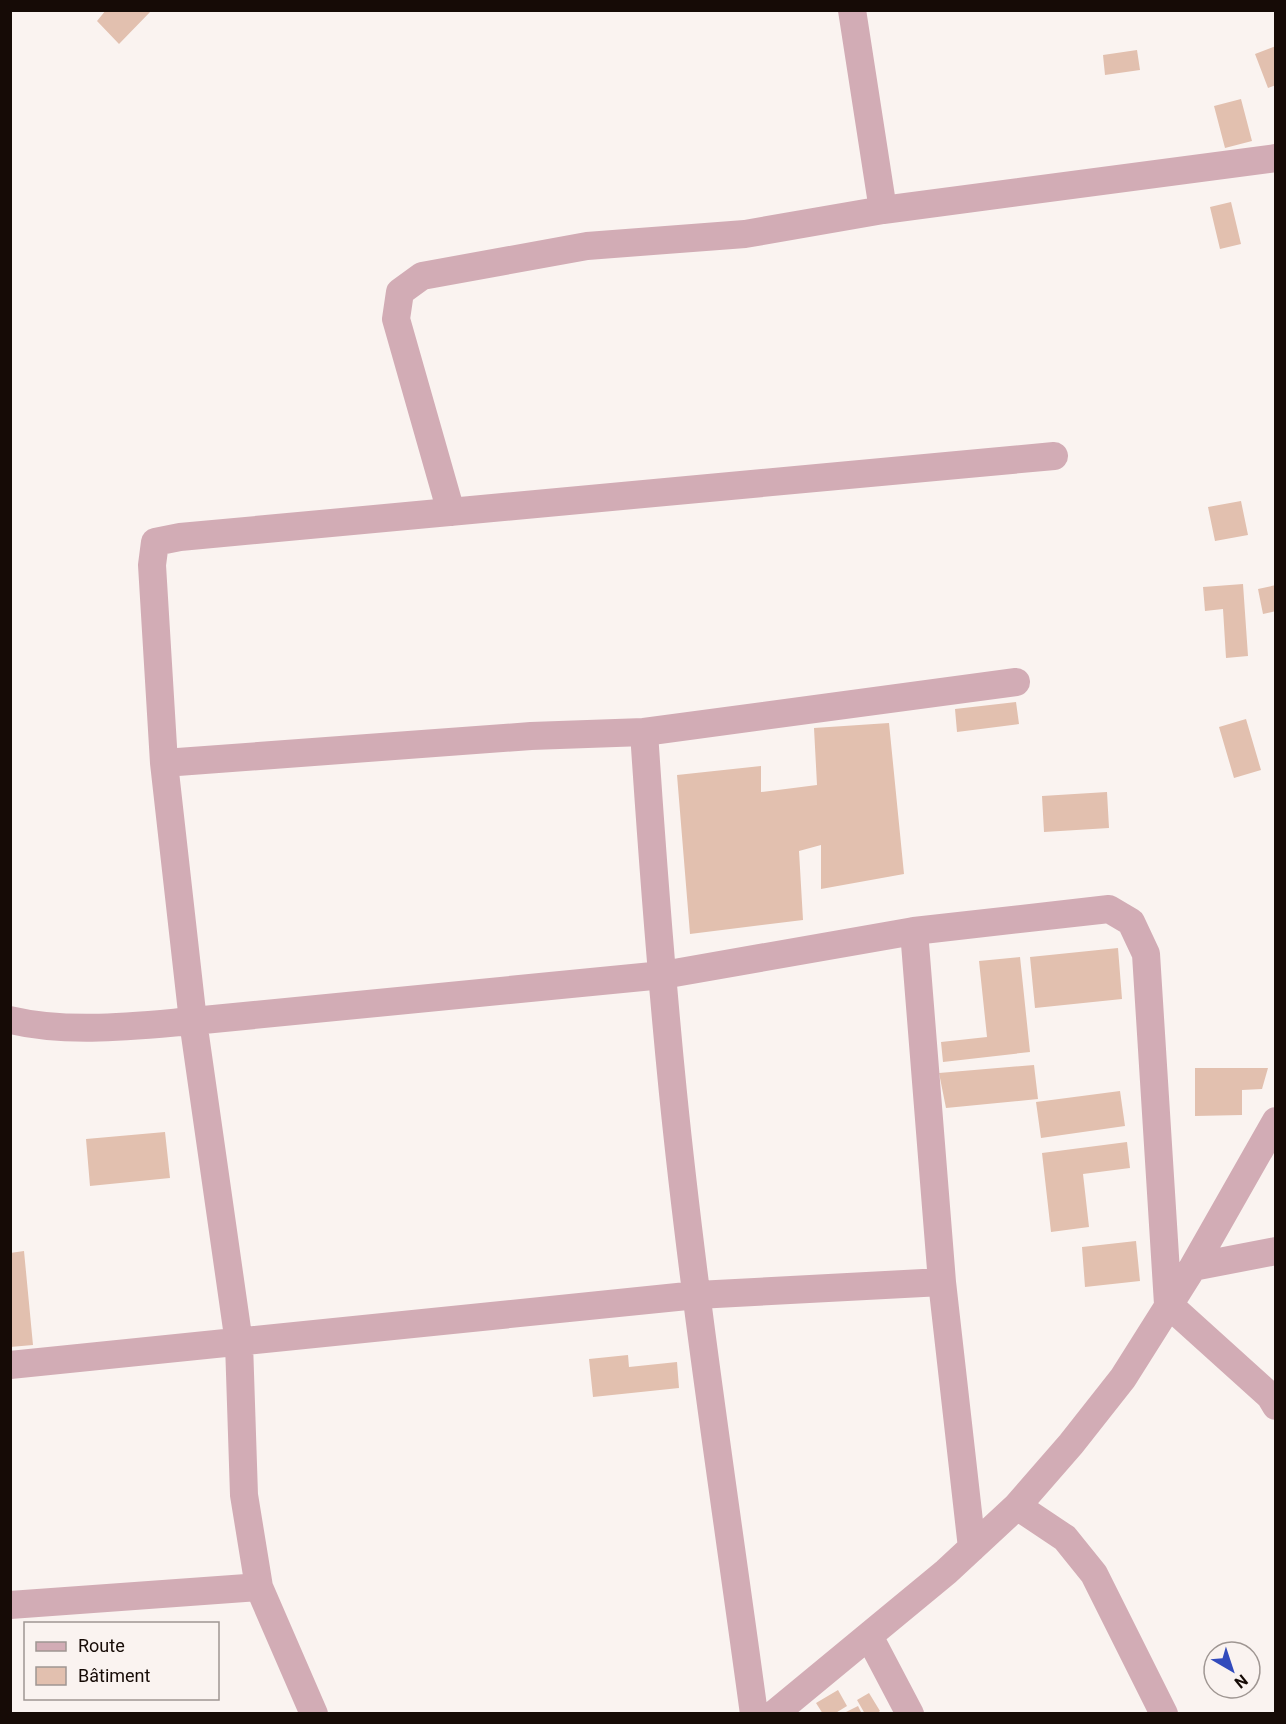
<svg xmlns="http://www.w3.org/2000/svg" width="1286" height="1724" viewBox="0 0 1286 1724" font-family="Roboto,sans-serif">
  <rect width="100%" height="100%" fill="#faf3f0"/>
  <path fill="#e2c0af" d="M106 10H152L119 44 97 21Z
    M1276 46V85L1268 88 1255 54Z
    M1137 50 1140 70 1105 75 1103 55Z
    M1241 99 1252 141 1225 148 1214 106Z
    M1231 202 1241 244 1220 249 1210 207Z
    M1241 501 1248 535 1215 541 1208 507Z
    M1243 584 1248 656 1226 658 1223 609 1205 611 1203 587Z
    M1276 585V611L1263 614 1258 589Z
    M1016 702 1019 724 957 732 955 709Z
    M1246 719 1261 770 1234 778 1219 727Z
    M889 723 904 874 821 889V845L799 851 803 920 690 934 677 775 761 766V792L817 785 814 728Z
    M1107 792 1109 828 1044 832 1042 796Z
    M1118 948 1122 999 1035 1008 1030 957Z
    M1020 957 1030 1052 943 1062 941 1042 987 1037 979 961Z
    M1034 1065 1038 1099 946 1108 939 1073Z
    M1195 1068H1268L1262 1089 1242 1090V1115L1195 1116Z
    M1120 1091 1125 1126 1041 1138 1036 1102Z
    M165 1132 170 1178 90 1186 86 1139Z
    M1127 1142 1130 1168 1083 1174 1089 1227 1051 1232 1042 1153Z
    M1136 1241 1140 1281 1085 1287 1082 1247Z
    M24 1251 33 1345 10 1347V1253Z
    M628 1355 629 1367 677 1362 679 1388 593 1397 589 1359Z
    M838 1690 847 1706 834 1714H823L816 1703Z
    M869 1693 880 1711 876 1714H865L857 1700Z
    M858 1706 862 1714H842Z"/>
  <g fill="none" stroke-linecap="round" stroke-linejoin="round">
    <path stroke="#d2acb5" stroke-width="28" d="M852 10 883 210 1276 158
      M451 512 396 319 400 292 422 276 587 246 745 234 883 210
      M644 732 1016 682
      M164 763 152 565 155 542 180 537 1054 456
      M914 931 1109 909 1131 922 1146 954 1168 1304 1270 1396 1276 1406
      M10 1020C69 1034 134 1026 193 1021L239 1343 244 1495 259 1587 314 1714
      M1193 1267 1276 1251
      M10 1365 697 1295 942 1282 972 1548
      M1017 1506 1065 1538 1094 1574 1164 1714
      M10 1605 259 1587
      M869 1636 910 1714
      M754 1714C726 1507 694 1301 673 1093 661 973 652 853 644 732L531 736 164 763 193 1021 663 975 914 931 942 1282
      M774 1714 946 1572 1017 1506 1071 1444 1123 1378 1193 1267 1276 1121"/>
  </g>
  <rect width="1286" height="1724" fill="none" stroke="#160b06" stroke-width="24"/>
  <rect x="24" y="1622" width="195" height="78" fill="#faf3f0" stroke="#9f9692" stroke-width="1.5"/>
  <rect x="36" y="1642" width="30" height="9" fill="#d2acb5" stroke="#9f9692" stroke-width="1.5"/>
  <text x="78" y="1652" font-size="18" fill="#160b06">Route</text>
  <rect x="36" y="1667" width="30" height="18" fill="#e2c0af" stroke="#9f9692" stroke-width="1.5"/>
  <text x="78" y="1682" font-size="18" fill="#160b06">Bâtiment</text>
  <g transform="translate(1232 1670) rotate(141)"><circle r="28" fill="#faf3f0" stroke="#9f9692" stroke-width="1.5"/>
  <path d="M0-4.5L10 22L0 15L-10 22Z" fill="#324bbc"/>
  <text y="-9" font-size="16" font-weight="bold" text-anchor="middle" fill="#160b06">N</text>
  </g>
</svg>
